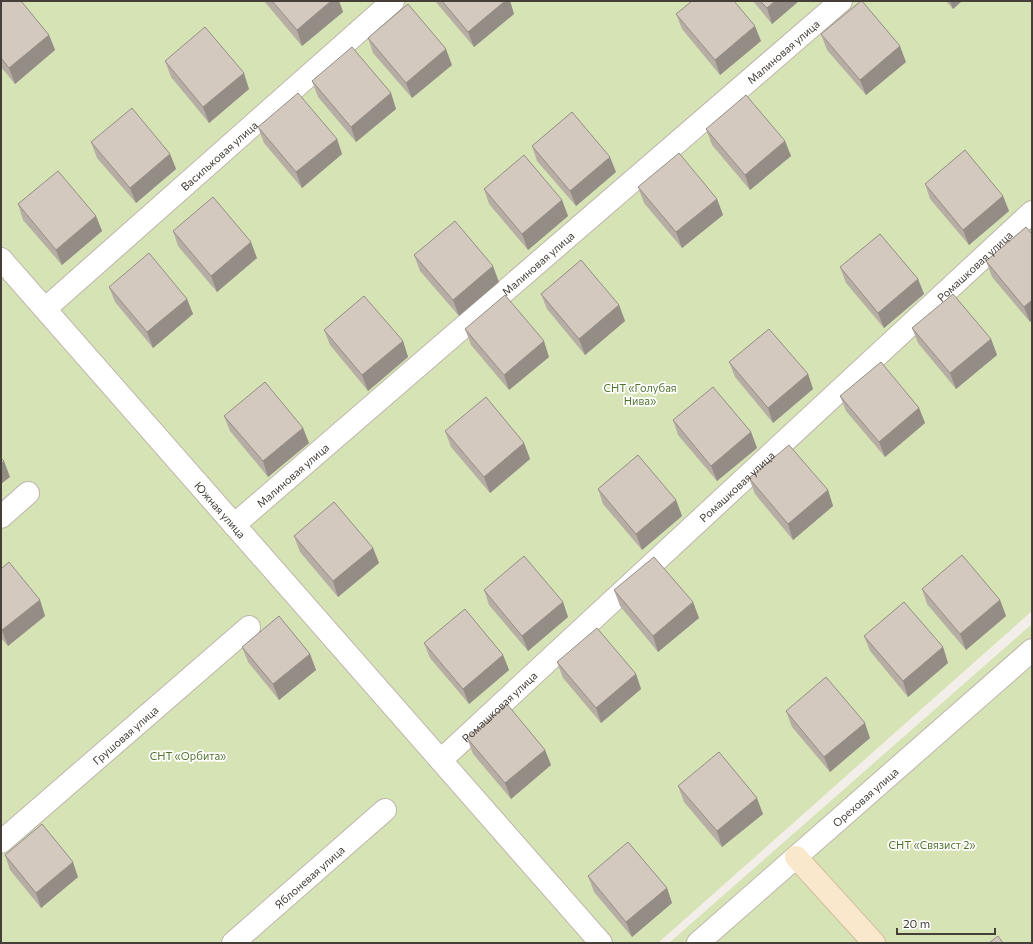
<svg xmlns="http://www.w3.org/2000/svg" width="1033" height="944" viewBox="0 0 1033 944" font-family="Commissioner,sans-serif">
	<rect width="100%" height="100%" fill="#f3eee9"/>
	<g fill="#d6e4b5">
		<polygon points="1,1 1032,1 1032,611 658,943 1,943"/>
		<polygon points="1032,624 1032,943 669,943"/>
	</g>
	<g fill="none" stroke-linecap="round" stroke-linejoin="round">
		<g stroke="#beb5ac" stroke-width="24">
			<g id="street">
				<path id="s1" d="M 1,259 L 601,943"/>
				<path id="s2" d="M 45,309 L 393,1"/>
				<polyline points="1,517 28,493"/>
				<path id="s3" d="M 234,525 L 841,1"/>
				<path id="s4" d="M 441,760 L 1032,212"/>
				<path id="s5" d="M 1,842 L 249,627"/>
				<path id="s6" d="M 233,943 L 385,810"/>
				<path id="s7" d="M 698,943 L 1032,650"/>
			</g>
		</g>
		<g stroke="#cfba9c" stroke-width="24">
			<polyline id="secondary" points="796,857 874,943"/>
		</g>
		<use href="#street" stroke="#fff" stroke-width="22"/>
		<use href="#secondary" stroke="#fae8cc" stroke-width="22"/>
	</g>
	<g fill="#b6ada4">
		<polygon points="1,1 49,35 55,50 15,84 1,67"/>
		<polygon points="264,1 339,1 343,12 302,46"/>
		<polygon points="435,1 510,1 514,14 474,47"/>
		<polygon points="753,1 799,1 772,24"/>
		<polygon points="946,1 962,1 953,9"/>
		<polygon points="676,14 761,41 720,75 682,29"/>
		<polygon points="821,34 906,62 866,95 827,50"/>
		<polygon points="368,38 452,65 412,98 373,53"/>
		<polygon points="165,61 249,89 209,123 171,77"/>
		<polygon points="312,81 391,93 396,109 356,142 318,97"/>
		<polygon points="258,127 337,139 342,154 302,188 264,143"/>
		<polygon points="706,129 785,141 791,156 750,190 712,145"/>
		<polygon points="91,142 170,154 176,169 136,203 97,158"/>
		<polygon points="532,146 616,172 576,206 537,161"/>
		<polygon points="925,184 1003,196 1009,211 969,245 930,199"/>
		<polygon points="638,187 717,199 723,215 682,248 644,203"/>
		<polygon points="484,189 562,200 568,216 528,250 489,204"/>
		<polygon points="18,204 96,216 102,231 62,265 23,220"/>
		<polygon points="1026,227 1030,322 992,277 986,261"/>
		<polygon points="173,231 257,258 217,292 178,246"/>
		<polygon points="414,255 499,282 459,316 420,271"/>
		<polygon points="840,267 918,279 924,294 884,328 846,283"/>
		<polygon points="109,287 187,299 193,314 153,348 115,302"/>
		<polygon points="541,294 619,305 625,321 585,355 547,309"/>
		<polygon points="912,328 991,339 997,355 956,389 918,343"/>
		<polygon points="465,329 549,357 509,390 471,345"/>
		<polygon points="324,330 403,341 408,357 368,391 330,345"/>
		<polygon points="729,362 808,374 813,389 773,423 735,377"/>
		<polygon points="840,396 919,408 925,423 885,457 846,411"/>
		<polygon points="224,416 303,428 309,443 268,477 230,431"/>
		<polygon points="673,420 751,432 757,448 717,481 678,435"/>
		<polygon points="445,431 524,443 530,459 490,493 451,447"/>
		<polygon points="749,478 828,490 833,506 793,540 755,494"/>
		<polygon points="598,489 676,500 682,516 642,550 603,504"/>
		<polygon points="294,536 373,548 379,563 338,597 300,552"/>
		<polygon points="1,569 40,600 45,616 8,646 1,638"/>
		<polygon points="922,589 1000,600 1006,616 966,650 927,604"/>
		<polygon points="484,590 563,602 568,617 528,651 489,605"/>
		<polygon points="614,590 693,602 699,618 658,652 620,606"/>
		<polygon points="864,636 943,647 948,663 908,697 870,651"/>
		<polygon points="424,643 503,655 509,670 469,704 430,658"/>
		<polygon points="242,647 310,654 316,670 279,700 248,662"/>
		<polygon points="557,662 636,674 641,689 601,723 563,678"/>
		<polygon points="786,711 870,738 830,772 792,727"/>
		<polygon points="467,738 545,750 551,765 511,799 473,754"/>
		<polygon points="678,786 763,814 722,847 684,802"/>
		<polygon points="5,855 78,877 41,908 10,870"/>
		<polygon points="588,876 667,888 672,903 632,937 594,892"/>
	</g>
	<g fill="#948d86">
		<polygon points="331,1 339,1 343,12 302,46 297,30"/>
		<polygon points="505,1 510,1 514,14 474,47 468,32"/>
		<polygon points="775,1 799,1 772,24 767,8"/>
		<polygon points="950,1 962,1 953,9"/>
		<polygon points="755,26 761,41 720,75 715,60"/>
		<polygon points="49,35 55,50 15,84 9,68"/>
		<polygon points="900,46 906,62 866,95 860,80"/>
		<polygon points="446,49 452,65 412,98 406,83"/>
		<polygon points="244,73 249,89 209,123 203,107"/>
		<polygon points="391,93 396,109 356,142 351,127"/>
		<polygon points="337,139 342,154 302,188 296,172"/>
		<polygon points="785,141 791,156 750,190 745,175"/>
		<polygon points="170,154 176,169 136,203 130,188"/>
		<polygon points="610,157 616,172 576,206 570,191"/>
		<polygon points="1003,196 1009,211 969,245 963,230"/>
		<polygon points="717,199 723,215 682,248 676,232"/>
		<polygon points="562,200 568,216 528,250 522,234"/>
		<polygon points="96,216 102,231 62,265 56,250"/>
		<polygon points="251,242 257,258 217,292 211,276"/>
		<polygon points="493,266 499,282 459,316 453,300"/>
		<polygon points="918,279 924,294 884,328 878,313"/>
		<polygon points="187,299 193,314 153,348 147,332"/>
		<polygon points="1032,300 1032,321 1030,322 1024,307"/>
		<polygon points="619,305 625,321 585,355 579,339"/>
		<polygon points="991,339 997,355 956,389 950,373"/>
		<polygon points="403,341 408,357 368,391 362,375"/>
		<polygon points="544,341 549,357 509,390 504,375"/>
		<polygon points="808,374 813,389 773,423 768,408"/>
		<polygon points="919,408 925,423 885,457 879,442"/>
		<polygon points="303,428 309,443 268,477 263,461"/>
		<polygon points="751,432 757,448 717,481 711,466"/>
		<polygon points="524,443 530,459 490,493 484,477"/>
		<polygon points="4,461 10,477 1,484 1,464"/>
		<polygon points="828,490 833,506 793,540 788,524"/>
		<polygon points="676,500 682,516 642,550 636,534"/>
		<polygon points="373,548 379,563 338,597 333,581"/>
		<polygon points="40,600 45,616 8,646 2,630"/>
		<polygon points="1000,600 1006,616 966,650 960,634"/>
		<polygon points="563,602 568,617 528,651 522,636"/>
		<polygon points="693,602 699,618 658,652 653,636"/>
		<polygon points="943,647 948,663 908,697 903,681"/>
		<polygon points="310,654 316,670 279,700 273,684"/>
		<polygon points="503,655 509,670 469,704 463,689"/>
		<polygon points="636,674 641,689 601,723 596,708"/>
		<polygon points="865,723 870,738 830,772 824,757"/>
		<polygon points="545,750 551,765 511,799 505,783"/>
		<polygon points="757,798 763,814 722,847 717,831"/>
		<polygon points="73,862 78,877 41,908 36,893"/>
		<polygon points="667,888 672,903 632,937 626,922"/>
	</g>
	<g fill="#d4c9bf" stroke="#948d86">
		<polygon points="1,1 21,1 49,35 9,68 1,58"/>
		<polygon points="272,1 331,1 297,30"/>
		<polygon points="442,1 505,1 468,32"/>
		<polygon points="692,1 734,1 755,26 715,60 676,14"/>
		<polygon points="760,1 775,1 767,8"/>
		<polygon points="861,1 862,1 900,46 860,80 821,34"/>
		<polygon points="408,4 446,49 406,83 368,38"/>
		<polygon points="205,27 244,73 203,107 165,61"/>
		<polygon points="352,47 391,93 351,127 312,81"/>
		<polygon points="298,93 337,139 296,172 258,127"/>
		<polygon points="746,95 785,141 745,175 706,129"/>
		<polygon points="132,108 170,154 130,188 91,142"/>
		<polygon points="572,112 610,157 570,191 532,146"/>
		<polygon points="965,150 1003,196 963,230 925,184"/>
		<polygon points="679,153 717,199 676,232 638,187"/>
		<polygon points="524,155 562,200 522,234 484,189"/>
		<polygon points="58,171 96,216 56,250 18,204"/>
		<polygon points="213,197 251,242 211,276 173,231"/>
		<polygon points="455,221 493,266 453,300 414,255"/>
		<polygon points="1026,227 1032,234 1032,300 1024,307 986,261"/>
		<polygon points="880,234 918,279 878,313 840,267"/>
		<polygon points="149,253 187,299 147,332 109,287"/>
		<polygon points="581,260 619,305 579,339 541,294"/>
		<polygon points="953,294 991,339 950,373 912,328"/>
		<polygon points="505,295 544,341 504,375 465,329"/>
		<polygon points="364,296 403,341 362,375 324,330"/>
		<polygon points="769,329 808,374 768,408 729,362"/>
		<polygon points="881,362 919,408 879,442 840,396"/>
		<polygon points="265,382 303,428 263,461 224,416"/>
		<polygon points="713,387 751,432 711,466 673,420"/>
		<polygon points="486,397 524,443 484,477 445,431"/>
		<polygon points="789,445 828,490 788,524 749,478"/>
		<polygon points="638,455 676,500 636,534 598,489"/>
		<polygon points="1,458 4,461 1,464"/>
		<polygon points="334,502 373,548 333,581 294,536"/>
		<polygon points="962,555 1000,600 960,634 922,589"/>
		<polygon points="524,556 563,602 522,636 484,590"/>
		<polygon points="654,557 693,602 653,636 614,590"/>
		<polygon points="9,562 40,600 2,630 1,629 1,569"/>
		<polygon points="904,602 943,647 903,681 864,636"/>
		<polygon points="465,609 503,655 463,689 424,643"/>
		<polygon points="279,616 310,654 273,684 242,647"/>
		<polygon points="597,628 636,674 596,708 557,662"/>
		<polygon points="826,677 865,723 824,757 786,711"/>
		<polygon points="507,704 545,750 505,783 467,738"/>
		<polygon points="719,752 757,798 717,831 678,786"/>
		<polygon points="42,824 73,862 36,893 5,855"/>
		<polygon points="628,842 667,888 626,922 588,876"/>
		<polygon points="998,936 1003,943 989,943"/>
	</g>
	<g text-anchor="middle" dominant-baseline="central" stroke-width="3.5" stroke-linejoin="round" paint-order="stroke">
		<g font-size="11" fill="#463e38" stroke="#fff">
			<text stroke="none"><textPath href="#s3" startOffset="725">Малиновая улица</textPath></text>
			<text stroke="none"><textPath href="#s2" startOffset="232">Васильковая улица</textPath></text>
			<text stroke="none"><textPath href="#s3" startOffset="401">Малиновая улица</textPath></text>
			<text stroke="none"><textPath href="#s4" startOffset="727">Ромашковая улица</textPath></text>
			<text stroke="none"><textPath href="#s3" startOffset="77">Малиновая улица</textPath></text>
			<text stroke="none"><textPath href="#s4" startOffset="403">Ромашковая улица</textPath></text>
			<text stroke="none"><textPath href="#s1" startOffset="333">Южная улица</textPath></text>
			<text stroke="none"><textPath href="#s4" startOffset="79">Ромашковая улица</textPath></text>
			<text stroke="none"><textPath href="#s5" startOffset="164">Грушовая улица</textPath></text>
			<text stroke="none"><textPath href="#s7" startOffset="222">Ореховая улица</textPath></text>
			<text stroke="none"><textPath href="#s6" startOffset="101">Яблоневая улица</textPath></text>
		</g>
		<g font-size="11" fill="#537330" stroke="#fff">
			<text x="640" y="387">СНТ «Голубая<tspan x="640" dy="13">Нива»</tspan></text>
			<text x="188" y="755">СНТ «Орбита»</text>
			<text x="932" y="844">СНТ «Связист 2»</text>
		</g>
	</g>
	<rect width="1033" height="944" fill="none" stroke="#463e38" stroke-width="4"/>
	<path d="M897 928v6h98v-6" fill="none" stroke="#463e38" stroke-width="2"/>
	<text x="903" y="928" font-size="12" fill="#463e38" stroke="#ffffff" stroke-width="3" paint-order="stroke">20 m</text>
</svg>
